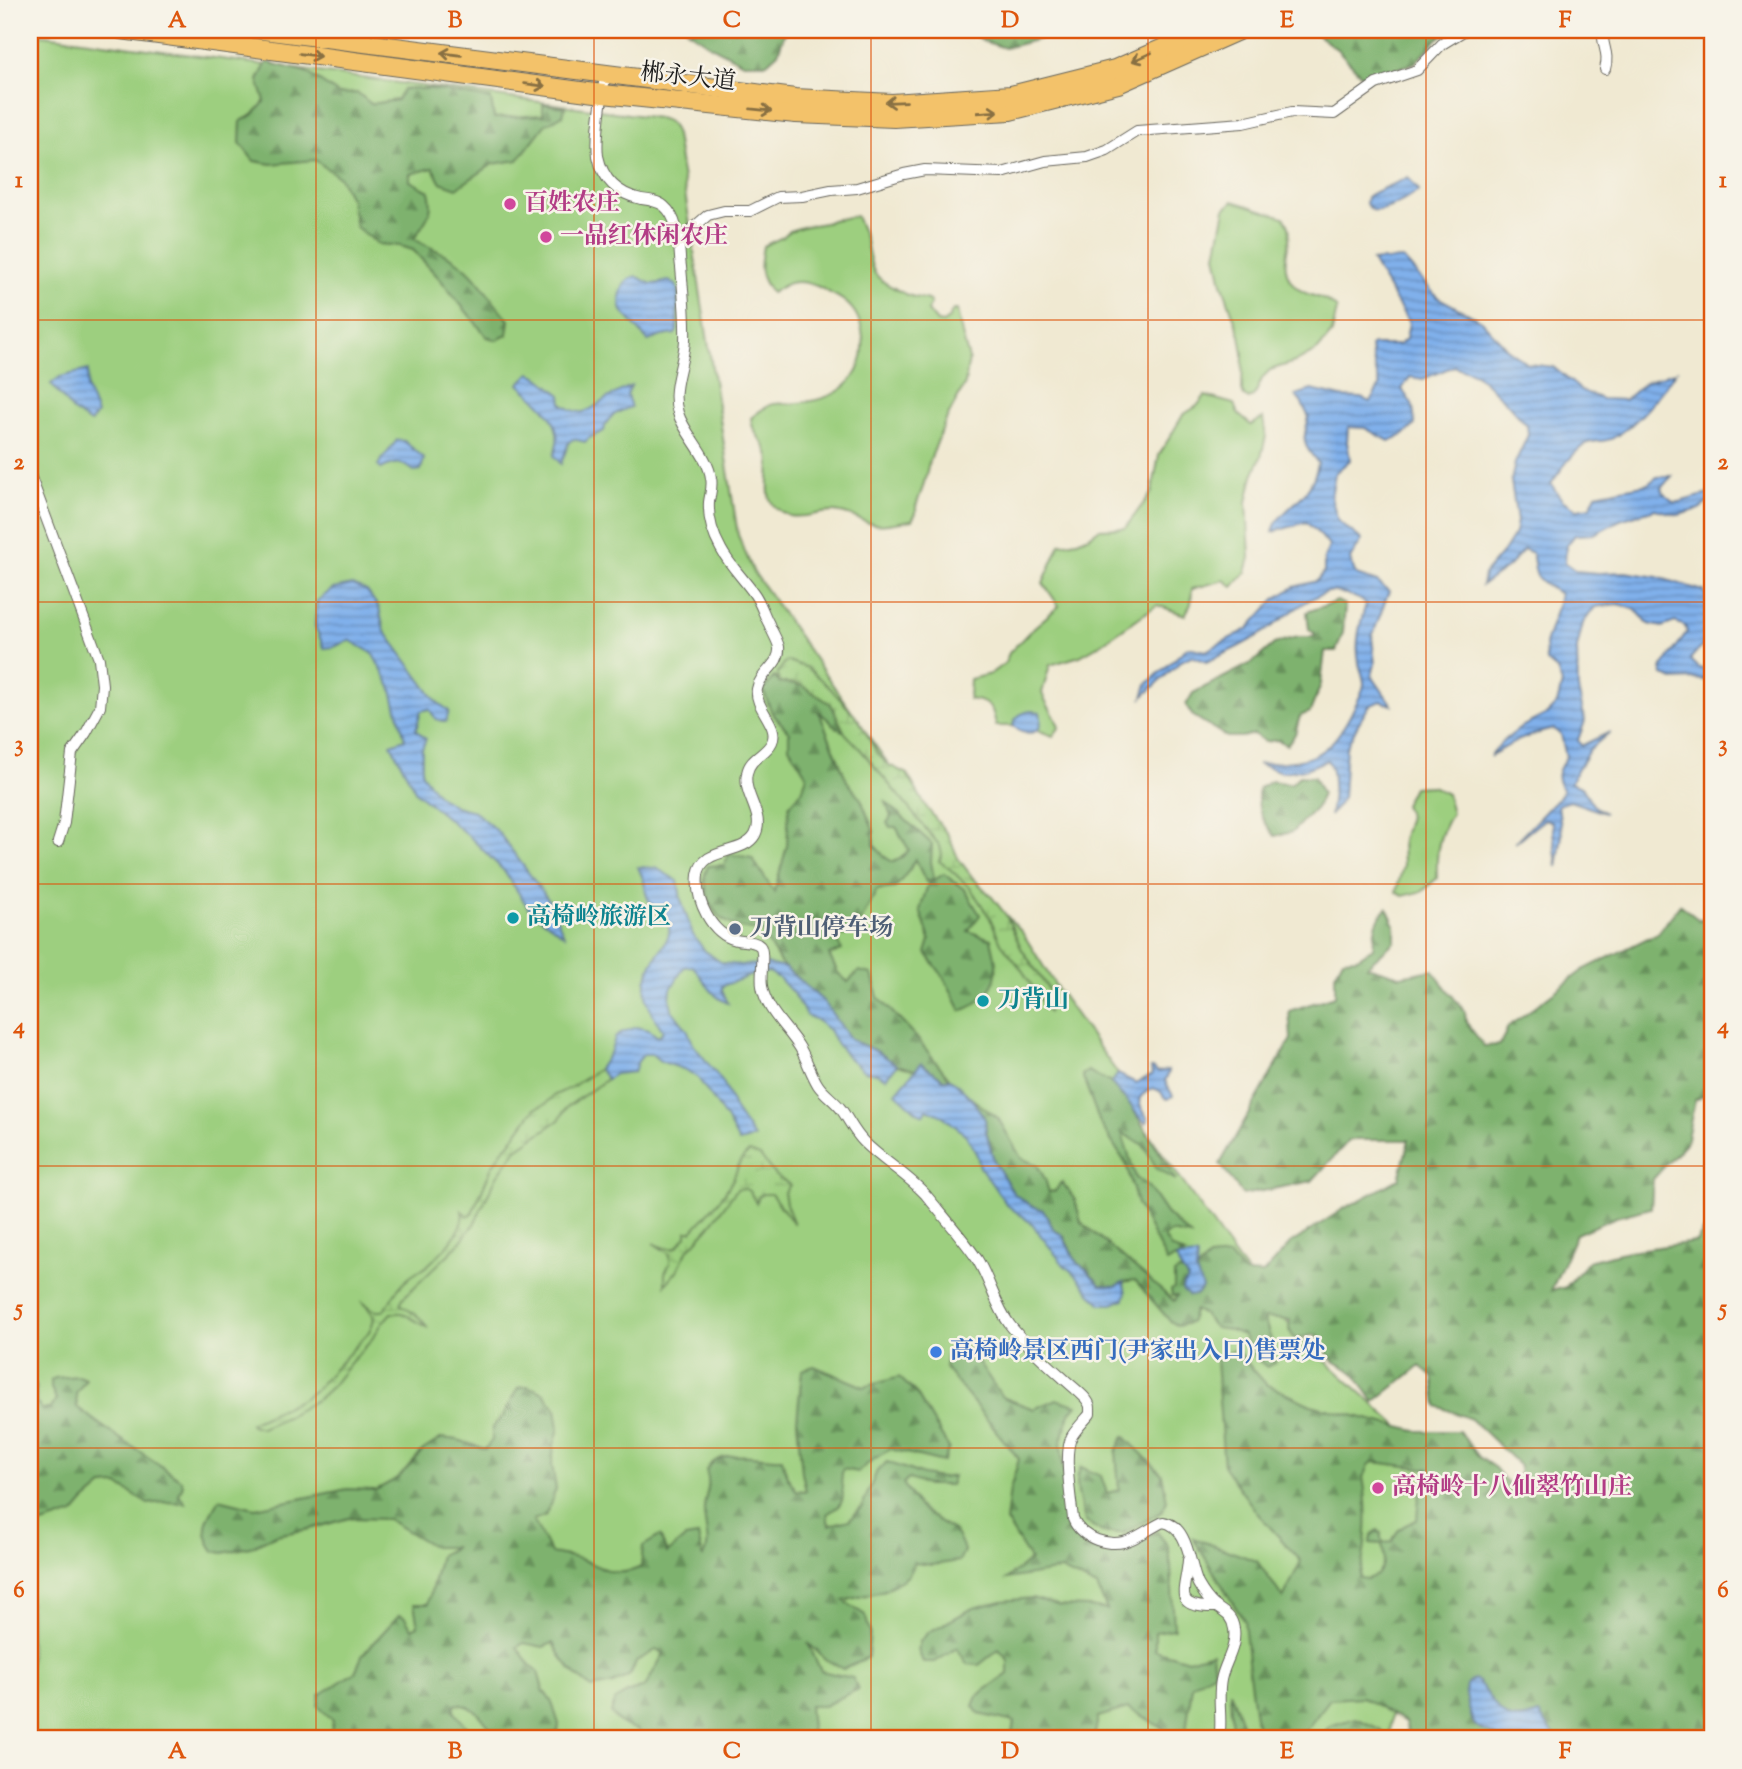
<svg xmlns="http://www.w3.org/2000/svg" width="1742" height="1769" viewBox="0 0 1742 1769" font-family="'Sorts Mill Goudy','Noto Serif SC',serif">
	<defs>
		<pattern id="forest-firs" width="22" height="20" patternUnits="userSpaceOnUse" patternTransform="scale(1.75)"><rect width="22" height="20" fill="#7eb26e"/><path d="M5 1l3.5 6h-7zM16 11l3.5 6h-7z" fill="#66905a"/></pattern>
		<pattern id="wetland-marsh" width="20" height="14" patternUnits="userSpaceOnUse" patternTransform="scale(1.75)"><rect width="20" height="14" fill="#9dcf7f"/><path d="M1 5h8M5 5V1M11 12h8M15 12V8" fill="none" stroke="#87b16d"/></pattern>
		<pattern id="water-rules" width="6" height="5" patternUnits="userSpaceOnUse" patternTransform="scale(1.75)"><rect width="6" height="5" fill="#80b0eb"/><path d="M0 2.5h6" fill="none" stroke="#688ebe"/></pattern>
	</defs>
	<rect width="100%" height="100%" fill="#f7f3e8"/>
	<filter id="ink" filterUnits="userSpaceOnUse"><feTurbulence type="fractalNoise" baseFrequency=".0143" numOctaves="2"/><feDisplacementMap in="SourceGraphic" scale="14" xChannelSelector="R" yChannelSelector="G"/><feConvolveMatrix kernelMatrix="1 2 1 2 8 2 1 2 1" color-interpolation-filters="sRGB"/></filter>
	<filter id="wash" filterUnits="userSpaceOnUse"><feTurbulence type="fractalNoise" baseFrequency=".00686" numOctaves="4" result="noise"/><feDisplacementMap in="SourceGraphic" scale="28" xChannelSelector="R" yChannelSelector="G"/><feGaussianBlur stdDeviation="1.57" result="paint"/><feColorMatrix in="noise" values="0 0 0 0 0 0 0 0 0 0 0 0 0 0 0 0 0 1.4 0 .05"/><feComposite in="paint" operator="in"/></filter>
	<g filter="url(#wash)">
		<rect width="100%" height="100%" fill="#f0e9d2"/>
		<g fill="#9dcf7f" stroke="#5c764e" stroke-width="2">
			<path d="M 30,33 L 658,118 C 668,120 673,125 676,135 L 738,535 L 753,571 L 1051,996 L 1052,995 L 1021,948 L 1006,915 L 1022,932 L 1059,991 L 1118,1074 L 1112,1082 L 1250,1277 L 1276,1310 L 1307,1344 L 1442,1466 L 1399,1567 L 1390,1739 L 30,1739 Z"/>
			<path d="M 1233,201 L 1284,217 C 1286,220 1288,223 1289,227 C 1293,244 1278,262 1291,281 C 1301,298 1325,294 1337,309 L 1332,333 L 1318,350 L 1298,361 L 1270,370 L 1263,377 L 1255,394 L 1249,399 L 1244,396 L 1242,391 L 1243,353 L 1240,335 L 1222,283 L 1216,255 L 1225,209 Z"/>
			<path d="M 856,216 C 859,224 864,233 866,241 C 872,267 869,276 896,289 C 901,292 906,295 911,296 C 919,299 924,297 931,302 L 928,311 L 937,322 L 943,323 L 948,319 L 953,310 L 957,310 L 962,334 L 969,359 L 965,384 L 945,422 L 929,463 L 923,487 L 916,506 L 916,513 L 912,520 C 899,522 881,527 869,523 C 857,519 846,512 833,512 C 819,512 803,519 790,516 C 782,513 773,507 770,499 C 766,487 772,468 769,456 C 765,441 751,433 751,418 C 757,413 765,406 773,404 C 778,403 784,404 789,404 C 811,402 838,398 852,379 C 869,357 867,318 844,301 C 839,297 831,294 825,290 C 814,284 803,280 790,283 C 783,285 777,290 771,293 C 758,274 759,268 763,246 L 783,237 L 789,231 L 806,226 L 825,223 L 832,220 Z"/>
			<path d="M 1205,396 L 1234,404 L 1238,414 L 1251,425 L 1263,418 L 1266,436 L 1261,457 L 1253,475 L 1247,502 L 1250,558 L 1246,572 L 1233,587 L 1224,580 L 1192,589 L 1191,604 L 1185,615 L 1157,605 L 1098,646 L 1080,656 L 1050,665 L 1042,693 C 1046,705 1057,717 1059,728 L 1053,736 L 1037,730 L 1040,726 L 1015,720 L 1013,726 L 996,726 C 993,706 990,702 969,699 L 970,679 L 990,674 L 1005,663 L 1009,653 L 1031,630 L 1059,606 L 1043,583 L 1060,544 L 1077,541 L 1089,536 L 1099,529 L 1125,528 L 1152,492 L 1159,455 L 1183,415 L 1197,406 Z"/>
			<path d="M 1432,786 L 1447,794 L 1452,813 C 1438,835 1436,852 1437,878 L 1423,891 L 1403,896 L 1396,892 L 1403,866 L 1402,840 L 1409,816 L 1404,805 L 1413,787 Z"/>
		</g>
		<g fill="url(#forest-firs)" stroke="#4d6745" stroke-width="2" fill-rule="evenodd">
			<polygon points="687,30 786,30 778,53 767,63 743,63 711,46"/>
			<polygon points="970,30 1053,30 1043,38 1005,48 983,41"/>
			<polygon points="1311,30 1450,30 1437,39 1415,63 1365,79 1338,50"/>
			<path d="M 267,62 L 306,72 L 339,94 L 358,93 L 371,104 L 397,100 L 403,89 L 431,89 L 491,99 L 494,118 L 543,115 L 543,104 L 565,107 L 563,115 L 545,125 L 518,160 L 493,164 L 457,188 L 440,182 L 433,168 L 410,174 L 410,181 L 429,191 C 435,216 425,219 414,239 C 428,247 445,253 458,262 C 480,277 491,302 509,320 L 507,335 L 497,340 L 487,337 L 439,278 L 413,250 L 400,246 L 378,244 L 356,227 L 351,200 L 339,177 L 315,160 L 271,164 L 254,161 L 240,143 L 241,121 L 253,115 L 265,101 L 258,80 Z"/>
			<polygon points="1337,601 1345,605 1343,633 1336,651 1325,651 1321,684 1310,712 1300,716 1295,734 1287,745 1277,740 1265,742 1254,734 1242,737 1227,737 1192,715 1186,705 1193,693 1252,663 1274,644 1297,637 1314,637 1315,634 1309,629 1307,612"/>
			<path d="M 774,677 L 779,682 L 801,685 L 831,704 L 845,733 L 836,727 L 821,713 L 819,712 L 847,781 L 861,799 L 874,832 L 874,845 L 885,857 L 893,862 L 900,859 L 909,850 L 896,827 L 890,827 L 887,823 L 891,817 L 886,802 L 932,844 L 931,862 L 934,878 L 926,882 L 915,859 L 910,869 L 895,888 L 877,890 L 856,931 L 835,938 L 842,950 L 829,955 L 838,973 L 848,982 L 859,971 L 872,974 L 878,997 L 916,1037 L 950,1079 L 944,1079 L 922,1064 L 915,1070 L 897,1065 L 878,1052 L 851,1040 L 823,1001 L 781,964 L 761,931 C 734,929 713,921 707,893 C 704,881 703,877 708,866 L 724,865 L 729,854 L 752,858 L 774,892 L 787,846 L 789,806 L 802,791 L 807,776 L 789,747 L 789,732 L 772,713 L 763,690 Z"/>
			<path d="M 1299,776 L 1314,777 L 1322,794 L 1316,808 L 1292,832 L 1275,836 C 1262,820 1255,808 1259,788 L 1272,781 L 1291,784 Z"/>
			<path d="M 944,874 L 965,890 L 980,915 L 968,931 L 991,939 C 993,950 998,963 996,974 C 994,990 976,1006 961,1011 L 945,979 L 926,953 L 930,940 L 920,910 L 928,884 Z"/>
			<path d="M 1680,905 L 1698,919 L 1712,918 L 1712,1092 L 1695,1100 L 1686,1143 L 1653,1179 L 1651,1208 L 1616,1217 L 1576,1234 L 1551,1291 L 1566,1287 L 1588,1261 L 1628,1251 L 1696,1242 L 1708,1224 L 1704,1183 L 1712,1169 L 1712,1739 L 1410,1739 L 1405,1722 L 1362,1697 L 1330,1699 L 1299,1739 L 1258,1739 L 1250,1681 L 1244,1621 L 1193,1538 L 1257,1561 L 1283,1598 L 1301,1561 L 1258,1514 L 1224,1467 L 1216,1360 L 1235,1349 L 1266,1384 L 1311,1405 L 1416,1431 L 1459,1431 L 1479,1457 L 1495,1468 L 1507,1483 L 1517,1488 L 1520,1466 L 1471,1419 L 1437,1406 L 1433,1377 L 1420,1366 L 1374,1402 L 1353,1372 L 1332,1360 L 1315,1335 L 1294,1339 L 1289,1329 L 1290,1320 L 1264,1318 L 1273,1346 L 1275,1363 L 1267,1367 L 1258,1360 L 1243,1335 L 1230,1330 L 1215,1328 L 1203,1314 L 1195,1310 L 1190,1323 L 1178,1326 L 1169,1320 L 1135,1280 L 1123,1282 L 1116,1286 L 1100,1285 L 1087,1269 L 1077,1263 L 1063,1235 L 1054,1230 L 1043,1210 L 1030,1205 L 1014,1194 L 994,1161 L 986,1131 L 985,1119 L 971,1098 L 998,1118 L 1021,1158 L 1037,1165 L 1045,1179 L 1049,1192 L 1055,1191 L 1062,1182 L 1075,1200 L 1081,1222 L 1174,1301 L 1177,1296 L 1172,1296 L 1171,1290 L 1174,1288 L 1174,1274 L 1179,1271 L 1185,1272 L 1188,1279 L 1183,1285 L 1197,1295 L 1202,1288 L 1195,1271 L 1209,1258 L 1229,1256 L 1244,1273 L 1263,1274 L 1290,1244 L 1343,1209 L 1399,1179 L 1409,1140 L 1349,1140 L 1312,1181 L 1243,1195 L 1220,1164 L 1291,1039 L 1289,1011 L 1335,996 L 1335,974 L 1343,959 L 1357,958 L 1373,948 C 1374,933 1375,919 1387,908 L 1395,925 L 1395,941 L 1367,966 L 1400,976 L 1432,970 L 1465,1012 L 1466,1022 L 1484,1046 L 1500,1045 L 1508,1027 L 1583,970 L 1658,933 ZM 1373,1462 L 1430,1469 C 1432,1480 1427,1481 1422,1490 C 1417,1499 1418,1511 1417,1520 C 1404,1525 1397,1528 1392,1542 L 1384,1543 L 1381,1539 L 1381,1533 L 1378,1530 C 1372,1533 1370,1536 1370,1543 L 1382,1544 C 1385,1556 1385,1564 1377,1575 L 1367,1579 L 1359,1578 C 1367,1546 1369,1509 1363,1477 L 1366,1473 L 1369,1465 Z"/>
			<polygon points="1088,1071 1111,1083 1130,1104 1176,1180 1157,1169 1143,1145 1122,1133 1136,1178 1147,1185 1166,1213 1190,1236 1171,1232 1164,1237 1171,1248 1185,1254 1167,1262 1137,1204 1126,1164 1100,1123 1082,1075"/>
			<polygon points="955,1344 971,1351 1002,1397 1034,1409 1056,1399 1077,1405 1070,1413 1061,1444 1069,1523 1089,1547 1113,1554 1157,1532 1168,1546 1171,1566 1174,1629 1155,1632 1155,1650 1188,1660 1212,1653 1214,1672 1192,1685 1186,1731 1176,1736 1128,1708 1098,1717 1094,1739 1011,1739 1014,1722 979,1714 973,1706 977,1696 1008,1674 1008,1660 999,1649 979,1665 967,1664 957,1648 935,1662 923,1662 918,1650 920,1641 929,1632 973,1608 1002,1601 1032,1598 1060,1606 1090,1607 1107,1610 1097,1587 1061,1570 1007,1579 1030,1559 1006,1521 1010,1489 1019,1459 945,1368 947,1352"/>
			<path d="M 814,1366 L 864,1387 L 899,1377 L 916,1393 L 949,1448 L 943,1462 L 890,1449 L 871,1461 L 858,1472 L 843,1469 C 836,1493 855,1498 827,1514 L 829,1525 L 849,1520 L 862,1507 L 877,1471 L 887,1462 L 923,1475 L 941,1478 L 953,1476 L 950,1485 L 926,1485 L 909,1479 L 903,1483 C 908,1491 914,1503 922,1510 C 941,1525 958,1526 964,1551 L 959,1561 L 932,1565 L 915,1563 L 908,1576 L 885,1590 L 844,1601 L 865,1615 L 870,1632 L 868,1657 L 843,1669 L 825,1659 L 808,1643 L 821,1671 L 853,1678 L 858,1689 L 824,1706 L 809,1706 L 812,1739 L 716,1739 L 708,1735 L 699,1739 L 641,1739 L 642,1736 L 637,1729 C 625,1728 618,1722 611,1713 L 615,1700 L 629,1692 L 645,1687 L 664,1653 L 656,1650 L 637,1661 L 630,1675 L 613,1684 L 592,1688 C 575,1676 562,1662 553,1643 L 543,1647 L 524,1643 L 517,1647 L 531,1666 L 538,1672 L 543,1689 L 552,1703 L 559,1724 L 558,1732 L 545,1736 L 530,1734 L 526,1739 L 498,1739 C 485,1722 478,1705 455,1704 L 454,1711 L 467,1728 L 467,1739 L 332,1739 L 331,1730 L 333,1720 L 318,1706 L 320,1695 L 355,1672 L 363,1654 L 399,1615 L 405,1617 L 412,1629 L 418,1626 L 414,1604 L 428,1604 L 440,1555 L 455,1547 L 434,1547 L 387,1519 L 349,1518 L 310,1529 L 276,1535 L 250,1547 L 223,1553 L 214,1551 C 199,1530 207,1518 219,1499 L 255,1508 L 347,1489 L 376,1490 L 398,1478 L 423,1450 L 442,1438 L 458,1440 L 485,1449 L 492,1440 L 492,1428 L 503,1416 L 518,1388 L 528,1386 L 544,1393 L 556,1409 L 559,1428 L 554,1445 L 552,1465 L 556,1489 L 546,1515 L 533,1520 L 551,1553 C 560,1555 571,1556 580,1559 C 603,1568 617,1579 641,1567 L 643,1546 L 660,1536 L 667,1553 L 685,1538 L 698,1536 L 703,1557 C 713,1545 703,1524 704,1508 C 705,1491 712,1490 706,1470 C 722,1446 757,1459 782,1458 L 787,1476 L 796,1490 L 806,1491 L 802,1472 L 797,1421 L 802,1370 Z"/>
			<path d="M 78,1376 L 86,1379 L 76,1394 L 77,1407 C 110,1434 147,1455 181,1480 L 183,1485 L 179,1494 L 185,1503 L 164,1502 L 148,1504 L 118,1485 L 103,1486 L 84,1502 L 74,1514 L 39,1525 L 30,1544 L 30,1387 L 32,1384 L 36,1386 L 36,1402 L 42,1409 L 51,1409 L 56,1399 L 51,1388 L 51,1380 L 55,1378 Z"/>
			<path d="M 1124,1436 L 1162,1474 L 1167,1501 L 1161,1512 L 1124,1533 L 1104,1533 L 1085,1521 C 1081,1505 1072,1482 1081,1467 L 1101,1476 L 1107,1493 L 1119,1490 L 1116,1451 Z"/>
			<polygon points="1230,1691 1245,1731 1245,1739 1232,1739"/>
			<polygon points="1355,1718 1380,1729 1387,1739 1320,1739 1329,1726"/>
		</g>
		<g fill="url(#wetland-marsh)" stroke="#5c764e" stroke-width="2">
			<polygon points="788,661 808,668 831,689 859,720 877,753 887,764 907,774 927,808 948,835 958,858 973,878 991,896 1006,915 1021,948 1052,995 1048,1012 1022,970 1001,943 990,918 971,889 951,870 939,861 942,855 940,846 861,750 845,733 831,704 801,685 779,682 777,674 784,664"/>
			<path d="M 599,1069 L 607,1079 L 567,1107 L 559,1120 L 517,1149 L 497,1176 L 474,1224 L 457,1246 L 403,1298 L 400,1304 C 410,1312 421,1315 427,1327 L 402,1313 L 391,1313 L 383,1322 L 370,1342 L 352,1361 L 332,1386 L 318,1399 L 286,1417 L 261,1428 L 251,1425 L 250,1423 L 302,1399 L 315,1390 L 368,1333 C 378,1316 374,1314 361,1301 L 376,1311 L 383,1311 C 388,1307 389,1303 392,1298 C 396,1291 404,1282 410,1277 C 416,1272 423,1269 428,1265 C 441,1253 467,1229 462,1211 L 468,1216 L 472,1213 L 492,1167 L 501,1152 L 509,1144 L 535,1108 L 546,1104 L 553,1096 L 570,1088 Z"/>
			<path d="M 749,1152 L 760,1156 L 775,1175 L 790,1185 L 784,1192 L 786,1204 L 794,1224 L 771,1194 L 763,1194 L 759,1196 L 756,1203 L 750,1192 L 744,1188 L 737,1189 L 709,1227 L 687,1251 L 677,1271 L 665,1285 L 665,1273 L 670,1263 L 670,1254 L 653,1243 C 661,1246 671,1253 679,1245 C 682,1242 683,1238 686,1236 L 686,1231 L 692,1231 C 706,1216 722,1199 732,1181 C 739,1167 736,1164 749,1152 Z"/>
		</g>
		<g fill="url(#water-rules)" stroke="#4e6684" stroke-width="2">
			<path d="M 1408,177 L 1419,191 C 1405,199 1389,212 1372,210 L 1366,204 L 1367,197 C 1379,188 1395,185 1408,177 Z"/>
			<path d="M 1403,259 L 1437,297 L 1482,321 L 1507,349 L 1528,364 L 1553,367 L 1582,391 L 1602,399 L 1625,400 L 1646,382 L 1676,371 C 1658,397 1640,422 1613,438 C 1606,442 1599,440 1591,442 C 1577,445 1559,472 1551,484 L 1562,500 L 1577,509 L 1590,507 L 1596,494 L 1648,484 L 1657,477 L 1672,476 L 1661,488 L 1663,493 L 1675,503 L 1712,493 L 1712,500 L 1699,509 L 1679,515 L 1655,509 L 1620,520 L 1594,534 L 1575,535 L 1566,546 L 1565,563 L 1576,571 L 1598,573 L 1625,572 L 1657,577 L 1704,591 L 1712,610 L 1712,639 L 1698,650 L 1690,659 L 1699,668 L 1712,671 L 1712,681 L 1695,679 L 1673,680 L 1663,675 L 1661,669 L 1687,632 L 1685,626 L 1675,622 L 1662,627 L 1649,624 L 1635,609 L 1618,604 L 1595,607 L 1583,623 L 1577,648 L 1578,689 L 1585,721 L 1578,740 L 1581,746 L 1610,732 L 1589,750 L 1570,783 L 1582,787 L 1593,805 L 1605,813 L 1570,801 L 1558,805 L 1562,835 L 1557,867 L 1552,822 L 1545,819 L 1515,843 L 1561,795 L 1563,790 C 1553,776 1558,771 1566,757 L 1561,734 L 1554,729 C 1528,735 1512,742 1490,757 L 1501,743 L 1523,726 L 1547,714 L 1557,704 L 1562,684 L 1557,670 L 1546,661 L 1545,644 L 1558,604 L 1560,594 C 1553,588 1541,584 1537,576 C 1534,570 1534,559 1532,553 L 1524,549 L 1508,567 L 1482,585 L 1484,574 L 1503,552 L 1515,533 L 1517,521 L 1511,481 L 1515,463 L 1528,435 L 1527,425 L 1505,401 L 1476,374 L 1454,366 L 1423,379 L 1410,377 L 1402,389 L 1413,406 L 1415,425 L 1404,435 L 1389,441 L 1365,428 L 1348,427 L 1347,442 L 1350,460 L 1335,473 L 1331,497 L 1338,521 L 1362,540 L 1350,559 L 1356,575 L 1377,582 L 1389,591 L 1372,637 L 1375,664 L 1372,676 L 1392,705 L 1380,701 L 1369,706 L 1357,726 L 1346,748 L 1343,798 L 1330,816 C 1332,802 1337,771 1327,760 L 1306,769 L 1282,772 L 1258,764 C 1308,761 1326,761 1351,714 C 1355,705 1363,693 1364,684 C 1364,677 1360,669 1359,663 C 1355,642 1360,623 1366,604 C 1359,597 1334,589 1325,593 C 1304,600 1288,615 1270,628 C 1250,642 1228,652 1206,662 L 1191,656 L 1181,661 L 1143,697 L 1147,684 L 1188,647 L 1206,651 L 1248,629 L 1275,599 L 1294,587 L 1317,581 L 1324,572 L 1324,559 L 1329,546 L 1321,536 L 1306,522 L 1273,532 C 1276,516 1294,506 1304,494 C 1312,484 1316,475 1318,463 C 1302,442 1302,443 1309,417 L 1301,402 L 1295,395 L 1312,390 L 1341,397 L 1361,398 L 1370,402 L 1380,386 L 1372,357 L 1371,345 L 1399,345 L 1406,339 L 1409,323 L 1372,261 Z"/>
			<path d="M 636,276 C 654,286 650,285 669,281 L 676,285 L 678,291 L 677,331 L 675,334 L 662,336 L 648,341 L 622,311 C 617,297 622,280 636,276 Z"/>
			<polygon points="88,370 87,389 97,414 90,423 73,411 51,384 60,377"/>
			<path d="M 530,373 L 537,376 L 561,395 L 562,404 C 584,419 587,411 606,399 C 614,394 623,390 631,386 L 627,395 L 631,407 C 618,412 606,416 604,431 L 589,438 L 585,442 L 573,439 L 569,442 L 561,464 L 554,456 C 555,449 559,441 557,433 C 554,412 533,398 519,384 Z"/>
			<path d="M 397,440 L 404,441 L 424,458 L 421,470 L 414,471 C 400,461 396,462 381,469 L 378,465 Z"/>
			<polygon points="352,585 367,591 379,608 384,630 437,702 449,711 446,722 436,719 429,709 421,711 416,730 426,739 422,749 422,774 439,796 455,806 474,811 499,833 550,902 564,935 530,910 504,871 472,839 416,792 391,744 405,739 391,687 372,653 349,640 334,647 324,648 315,626 317,601 333,589"/>
			<path d="M 1032,711 L 1040,712 C 1045,734 1029,738 1013,726 C 1015,716 1022,712 1032,711 Z"/>
			<path d="M 638,867 L 656,868 L 678,881 L 681,900 L 693,935 L 705,951 L 722,963 L 741,965 L 766,964 L 785,968 L 823,1001 L 851,1040 L 878,1052 L 897,1065 L 886,1078 L 876,1073 L 864,1071 L 847,1056 L 836,1043 L 829,1030 L 815,1019 L 807,1016 L 792,992 L 780,979 L 769,972 L 752,975 L 722,986 L 722,990 L 728,1003 C 713,998 703,979 693,966 L 684,967 L 671,989 L 670,999 L 672,1010 L 688,1031 L 693,1044 L 724,1084 L 735,1110 L 754,1138 L 739,1142 L 726,1118 L 698,1078 L 686,1070 L 660,1061 L 652,1054 L 644,1054 L 638,1061 L 634,1072 L 615,1074 L 607,1079 L 599,1069 L 611,1051 L 615,1038 L 620,1033 L 637,1027 L 649,1030 L 658,1037 L 663,1031 C 645,1004 638,987 656,957 C 660,950 668,941 669,933 C 672,919 656,912 650,902 C 645,896 646,889 644,882 C 643,877 640,872 638,867 Z"/>
			<polygon points="921,1063 943,1079 950,1079 956,1083 971,1098 985,1119 986,1131 994,1161 1014,1194 1030,1205 1043,1210 1054,1230 1062,1235 1077,1263 1086,1269 1100,1285 1116,1286 1123,1282 1126,1292 1124,1299 1113,1304 1102,1304 1090,1293 1076,1275 1064,1265 1031,1223 1007,1205 980,1167 977,1155 966,1135 943,1116 927,1109 924,1115 917,1112 896,1093"/>
			<path d="M 1151,1068 L 1153,1068 L 1158,1072 L 1168,1070 L 1169,1072 L 1165,1081 L 1173,1096 L 1168,1099 L 1165,1098 L 1160,1091 L 1153,1088 C 1130,1100 1141,1103 1148,1120 L 1146,1123 L 1138,1116 L 1130,1104 L 1111,1083 L 1118,1074 L 1136,1083 L 1152,1075 Z"/>
			<polygon points="1197,1256 1196,1271 1202,1288 1197,1295 1189,1296 1182,1290 1183,1285 1188,1279 1179,1266 1176,1258"/>
			<path d="M 1475,1679 C 1500,1702 1495,1730 1539,1714 L 1557,1739 L 1499,1739 C 1493,1731 1482,1733 1475,1725 C 1471,1720 1464,1692 1466,1686 C 1468,1682 1471,1681 1475,1679 Z"/>
		</g>
	</g>
	<g filter="url(#ink)">
		<g fill="none" stroke-linecap="round" stroke-linejoin="round">
			<g stroke="#66645c" stroke-width="12">
				<g id="street">
					<path d="M 1603,30 C 1601,46 1610,52 1605,69"/>
					<path d="M 605,74 C 603,96 595,135 598,156 C 603,180 618,194 641,199 C 649,200 658,201 664,206 C 670,211 674,219 676,227 C 680,240 679,254 681,267 C 683,291 686,316 685,340 C 684,364 670,389 678,413 C 685,435 708,455 711,478 C 713,486 710,494 709,502 C 708,518 713,535 721,549 C 730,566 744,579 755,595 C 761,604 764,615 769,624 C 772,632 777,639 779,647 C 781,665 760,672 757,689 C 754,708 780,725 772,742 C 766,755 750,757 747,773 C 742,795 766,815 755,835 C 743,856 702,846 698,875 C 695,900 711,934 736,940 C 744,942 754,940 760,946 C 765,952 760,977 762,986 C 766,1011 788,1028 800,1048 C 807,1060 811,1074 818,1085 C 824,1094 834,1100 841,1109 C 849,1120 854,1132 864,1142 C 883,1161 908,1175 926,1195 C 943,1216 962,1237 977,1259 C 990,1280 995,1305 1010,1325 C 1024,1343 1045,1362 1062,1377 C 1069,1384 1079,1391 1086,1399 C 1091,1406 1090,1406 1090,1414 C 1084,1421 1077,1428 1072,1436 C 1063,1452 1071,1499 1073,1519 C 1077,1529 1086,1536 1097,1540 C 1126,1550 1138,1534 1163,1522 C 1189,1526 1189,1564 1198,1584 C 1202,1591 1208,1600 1214,1605 C 1223,1613 1232,1614 1234,1629 C 1237,1648 1224,1663 1221,1680 C 1217,1700 1223,1720 1219,1739"/>
					<polyline points="679,240 708,215 724,211 750,211 778,197 802,196 831,190 857,188 904,174 925,170 1002,173 1045,161 1087,157 1107,150 1137,131 1243,123 1292,112 1334,114 1376,84 1417,70 1442,44 1465,30"/>
					<polyline points="30,475 99,659 102,685 100,707 86,733 72,753 64,823 58,842"/>
					<path d="M 1188,1560 C 1186,1591 1170,1608 1216,1607"/>
				</g>
			</g>
			<g stroke="#66645c" stroke-width="20">
				<g id="highway">
					<polyline points="121,30 603,94 796,114 894,118 1010,111 1118,84 1240,30"/>
					<polyline points="263,30 795,98 892,103 1011,95 1115,69 1205,30"/>
				</g>
			</g>
			<use href="#street" stroke="#fff" stroke-width="10"/>
			<use href="#highway" stroke="#f3c26a" stroke-width="18"/>
		</g>
		<defs><path id="oneway-shaft" d="M-6 0H5M1.5-3L5.5 0L1.5 3" fill="none" stroke-width="1.6" stroke-linecap="round" stroke-linejoin="round" transform="scale(1.75)"/></defs>
		<g stroke="#886f43">
			<use href="#oneway-shaft" transform="translate(451 54) rotate(-173)"/>
			<use href="#oneway-shaft" transform="translate(310 55) rotate(8)"/>
			<use href="#oneway-shaft" transform="translate(1142 57) rotate(156)"/>
			<use href="#oneway-shaft" transform="translate(535 85) rotate(8)"/>
			<use href="#oneway-shaft" transform="translate(896 102) rotate(178)"/>
			<use href="#oneway-shaft" transform="translate(761 110) rotate(6)"/>
			<use href="#oneway-shaft" transform="translate(988 112) rotate(-4)"/>
		</g>
	</g>
	<path fill="none" stroke="#de560d" stroke-width="2" stroke-opacity="0.55" d="M 316,30 L 316,1739M 594,30 L 594,1739M 871,30 L 871,1739M 1148,30 L 1148,1739M 1426,30 L 1426,1739M 30,320 L 1712,320M 30,602 L 1712,602M 30,884 L 1712,884M 30,1166 L 1712,1166M 30,1448 L 1712,1448"/>
	<g fill="#d1479c" stroke="#f7f3e8" stroke-width="2.5">
		<circle cx="510" cy="204" r="7"/>
		<circle cx="546" cy="237" r="7"/>
		<circle cx="1378" cy="1488" r="7"/>
	</g>
	<g fill="#0f9aa8" stroke="#f7f3e8" stroke-width="2.5">
		<circle cx="513" cy="918" r="7"/>
		<circle cx="983" cy="1001" r="7"/>
	</g>
	<circle fill="#5c6f8a" stroke="#f7f3e8" stroke-width="2.5" cx="735" cy="929" r="7"/>
	<circle fill="#3f7fe0" stroke="#f7f3e8" stroke-width="2.5" cx="936" cy="1352" r="7"/>
	<g text-anchor="middle" dominant-baseline="central" stroke-width="5" stroke-linejoin="round" paint-order="stroke">
		<g font-size="24" fill="#1c1c1c" stroke="#f7f3e8">
			<text transform="translate(688 78) rotate(6)">郴永大道</text>
		</g>
		<g font-size="24" font-weight="bold" fill="#b23c85" stroke="#f7f3e8" text-anchor="start">
			<text x="524" y="204">百姓农庄</text>
			<text x="560" y="237">一品红休闲农庄</text>
			<text x="1392" y="1488">高椅岭十八仙翠竹山庄</text>
		</g>
		<g font-size="24" font-weight="bold" fill="#0d838f" stroke="#f7f3e8" text-anchor="start">
			<text x="527" y="918">高椅岭旅游区</text>
			<text x="997" y="1001">刀背山</text>
		</g>
		<g font-size="24" font-weight="bold" fill="#4e5e75" stroke="#f7f3e8" text-anchor="start">
			<text x="749" y="929">刀背山停车场</text>
		</g>
		<g font-size="24" font-weight="bold" fill="#366cbe" stroke="#f7f3e8" text-anchor="start">
			<text x="950" y="1352">高椅岭景区西门(尹家出入口)售票处</text>
		</g>
	</g>
	<rect width="1742" height="1769" fill="none" stroke="#f7f3e8" stroke-width="77"/>
	<rect x="38" y="38" width="1666" height="1692" fill="none" stroke="#de560d" stroke-width="2.5"/>
	<g font-size="23" text-anchor="middle" font-weight="bold" fill="#de560d">
		<text x="177" y="27">A</text>
		<text x="455" y="27">B</text>
		<text x="732" y="27">C</text>
		<text x="1010" y="27">D</text>
		<text x="1287" y="27">E</text>
		<text x="1565" y="27">F</text>
		<text x="19" y="187">1</text>
		<text x="1723" y="187">1</text>
		<text x="19" y="469">2</text>
		<text x="1723" y="469">2</text>
		<text x="19" y="751">3</text>
		<text x="1723" y="751">3</text>
		<text x="19" y="1033">4</text>
		<text x="1723" y="1033">4</text>
		<text x="19" y="1315">5</text>
		<text x="1723" y="1315">5</text>
		<text x="19" y="1597">6</text>
		<text x="1723" y="1597">6</text>
		<text x="177" y="1758">A</text>
		<text x="455" y="1758">B</text>
		<text x="732" y="1758">C</text>
		<text x="1010" y="1758">D</text>
		<text x="1287" y="1758">E</text>
		<text x="1565" y="1758">F</text>
	</g>
</svg>
